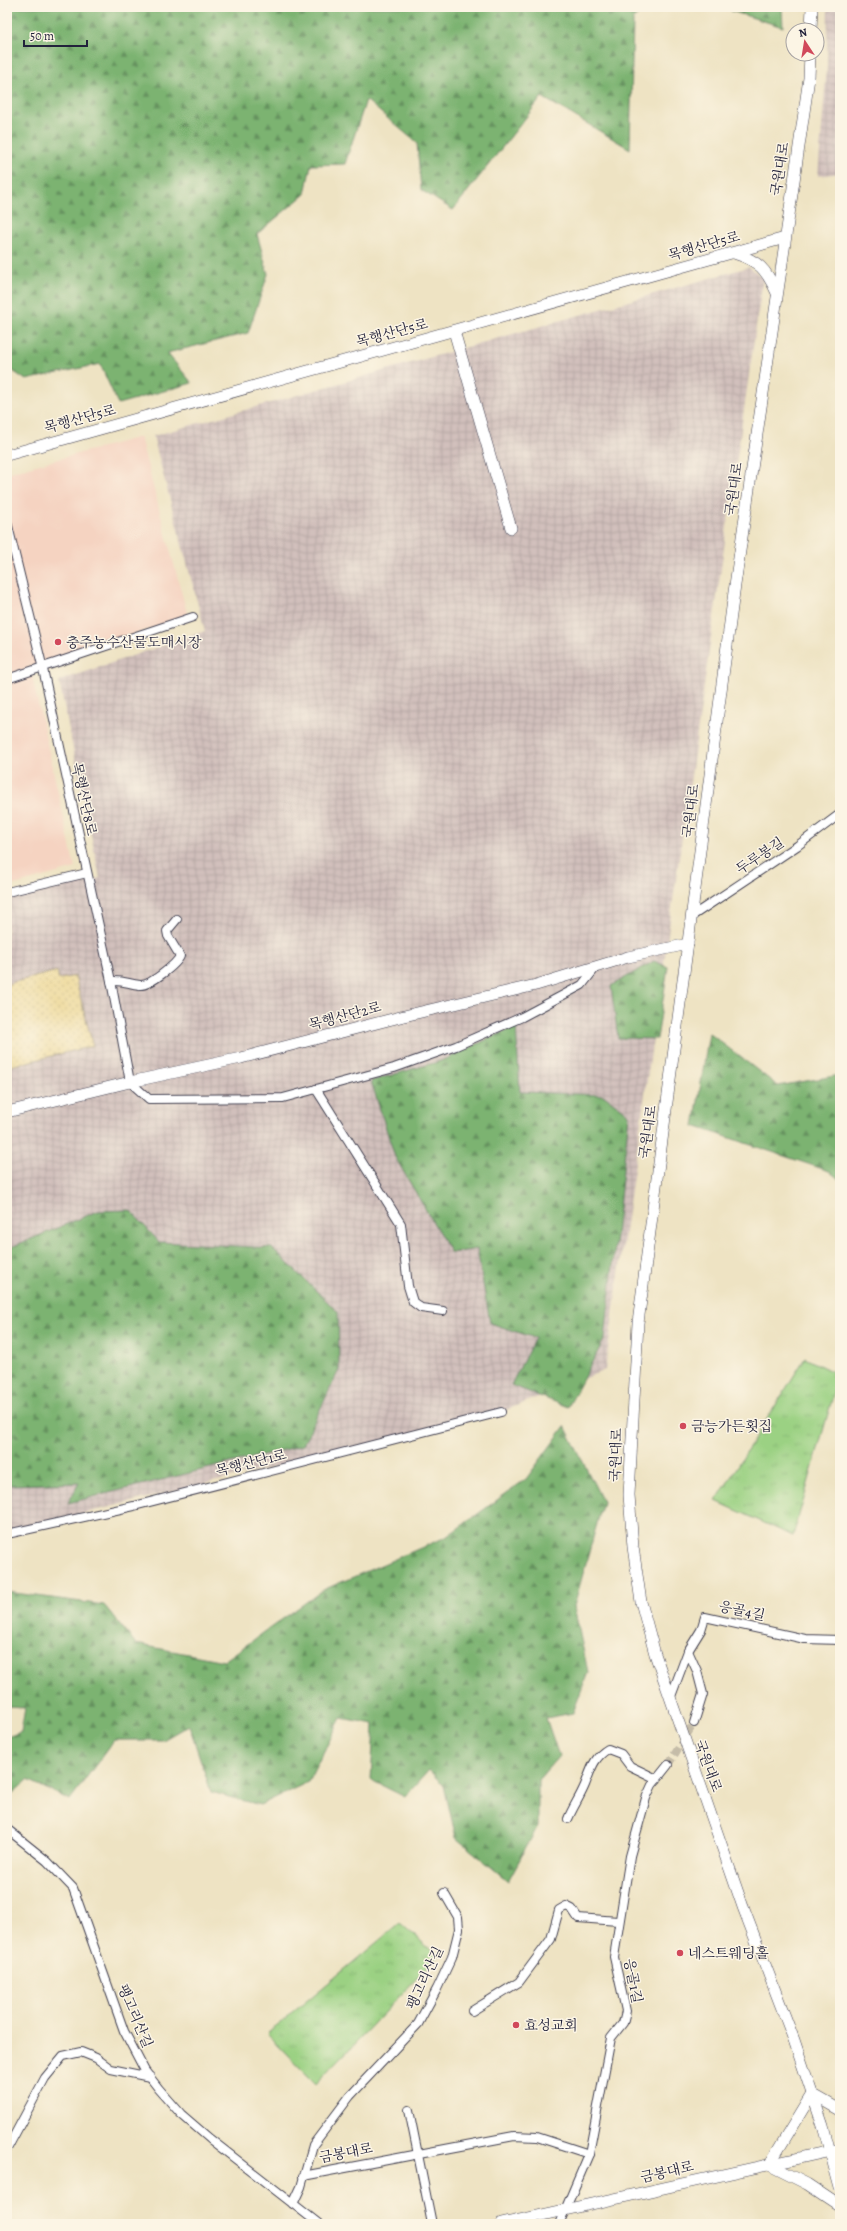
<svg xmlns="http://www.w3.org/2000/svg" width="847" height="2231" viewBox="0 0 847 2231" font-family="Alegreya,'Noto Serif KR',serif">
	<defs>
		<pattern id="industrial-grid" width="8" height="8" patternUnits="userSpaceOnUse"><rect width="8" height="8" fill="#d1c0bc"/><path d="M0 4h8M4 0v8" fill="none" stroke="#b3a5a2"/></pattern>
		<pattern id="grass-tufts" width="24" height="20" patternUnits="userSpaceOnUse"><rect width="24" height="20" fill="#9bd183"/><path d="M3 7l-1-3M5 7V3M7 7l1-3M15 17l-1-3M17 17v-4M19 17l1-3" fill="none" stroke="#85b372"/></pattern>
		<pattern id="forest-firs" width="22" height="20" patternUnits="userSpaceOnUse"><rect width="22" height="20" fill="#7cb371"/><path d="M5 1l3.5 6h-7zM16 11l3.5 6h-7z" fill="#65915e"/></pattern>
		<pattern id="sand-dots" width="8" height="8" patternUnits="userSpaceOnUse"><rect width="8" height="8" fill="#eeda9e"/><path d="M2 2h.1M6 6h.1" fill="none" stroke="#ccbb89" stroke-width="1.8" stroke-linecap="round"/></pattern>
	</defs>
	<rect width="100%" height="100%" fill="#fcf5e5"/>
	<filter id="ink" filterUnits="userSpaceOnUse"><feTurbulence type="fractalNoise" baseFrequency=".025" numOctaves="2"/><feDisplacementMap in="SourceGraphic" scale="8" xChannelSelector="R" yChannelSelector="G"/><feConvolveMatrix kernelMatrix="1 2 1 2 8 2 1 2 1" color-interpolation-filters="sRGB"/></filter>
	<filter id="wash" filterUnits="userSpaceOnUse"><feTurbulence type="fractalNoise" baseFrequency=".012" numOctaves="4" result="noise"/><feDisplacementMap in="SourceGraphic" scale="16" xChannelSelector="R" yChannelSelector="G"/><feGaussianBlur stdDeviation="0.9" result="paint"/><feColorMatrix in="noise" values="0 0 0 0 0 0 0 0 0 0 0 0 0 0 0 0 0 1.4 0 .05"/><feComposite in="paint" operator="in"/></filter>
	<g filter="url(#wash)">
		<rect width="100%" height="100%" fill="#eee3c3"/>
		<polygon fill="#f5d3c1" points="140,437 188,617 30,667 75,868 7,887 7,473"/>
		<g fill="url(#industrial-grid)">
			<polygon points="828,7 840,7 840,173 818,176 827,66"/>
			<polygon points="749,267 763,278 605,1370 501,1412 7,1532 7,900 100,878 59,681 205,631 153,436"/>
		</g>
		<g fill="url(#grass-tufts)" stroke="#5e7a5f">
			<polygon points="805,1358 839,1375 793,1536 716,1501"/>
			<polygon points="400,1923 438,1956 316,2084 267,2034"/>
		</g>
		<g fill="url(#forest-firs)" stroke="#4f6a56">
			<polygon points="7,7 648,7 633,19 630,149 542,97 453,210 421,190 417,143 366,100 345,164 311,165 305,194 257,234 268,274 248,333 167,353 192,383 118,404 100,364 26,380 7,367"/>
			<polygon points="732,7 782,7 783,27 731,11"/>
			<polygon points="654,961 668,967 657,1039 618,1038 611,986"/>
			<polygon points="516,1026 520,1092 603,1095 629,1114 605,1338 568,1407 511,1385 535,1338 490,1323 477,1249 451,1253 395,1157 371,1081 441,1061"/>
			<polygon points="709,1033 778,1086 840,1075 840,1180 829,1171 694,1126"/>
			<polygon points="130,1210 159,1242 272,1248 338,1312 339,1370 303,1445 68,1503 79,1483 7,1485 7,1249 98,1211"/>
			<polygon points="565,1426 603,1502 574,1606 588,1672 573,1713 546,1718 559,1756 538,1780 538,1826 508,1881 456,1838 444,1786 429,1770 405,1797 371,1780 374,1724 341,1718 308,1782 260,1805 211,1792 189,1725 163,1740 114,1740 70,1800 28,1780 7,1798 7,1737 21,1732 25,1708 7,1707 7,1592 104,1605 136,1644 224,1661 323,1590 446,1537 526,1479"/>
		</g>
		<polygon fill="url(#sand-dots)" stroke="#887e6c" points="57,971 59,979 75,976 93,1046 7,1067 7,984"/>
	</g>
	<g filter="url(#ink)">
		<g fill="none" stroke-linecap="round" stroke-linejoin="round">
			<polyline stroke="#c5bca8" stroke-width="8" stroke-dasharray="8 4" stroke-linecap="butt" points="668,1765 694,1723"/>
			<g stroke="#413f4f" stroke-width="10">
				<g id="street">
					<polyline points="7,522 43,669 111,981 130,1082 149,1099 283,1098 394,1068 456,1046 522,1017 582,985 597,966"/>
					<polyline points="7,679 193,617"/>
					<polyline points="7,892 87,873"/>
					<polyline points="692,916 797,846 840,814"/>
					<path d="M 111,981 C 125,980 128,984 140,985 C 149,986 177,964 180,956 L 168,936 L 167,931 L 177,919"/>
					<polyline points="316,1089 401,1224 408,1286 413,1302 421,1308 443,1311"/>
					<polyline points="7,1534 134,1506 501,1412"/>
					<polyline points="688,1651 697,1671 703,1694 694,1723"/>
					<polyline points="670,1699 688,1651 701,1630 705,1617 805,1639 840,1640"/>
					<path d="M 568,1819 C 573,1807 580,1797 585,1785 C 591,1770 593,1758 608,1749 L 621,1754 L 630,1766 L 657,1779"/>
					<polyline points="7,1829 47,1861 73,1888 124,2031 145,2071 159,2089 181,2114 210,2139 319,2224"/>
					<polyline points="472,2011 519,1982 551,1939 559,1910 566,1906 572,1909 578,1918 618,1921"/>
					<polyline points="409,2110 432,2224"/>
					<polyline points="7,2149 45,2078 63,2056 81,2052 96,2058 111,2069 150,2077"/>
					<polyline points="303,2176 514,2136 537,2137 589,2154"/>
					<polyline points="293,2204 301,2187 313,2145 350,2096 418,2024 437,1989 452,1957 459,1929 458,1917 444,1893"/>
					<polyline points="559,2224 589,2154 611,2038 623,2023 626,2011 614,1957 630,1856 646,1798 652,1785 668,1765"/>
				</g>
			</g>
			<g stroke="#413f4f" stroke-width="12">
				<g id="secondary">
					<polyline points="811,30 812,7"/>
					<polyline points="810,54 809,78 734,592 638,1323 629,1495 633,1547 641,1602 655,1654 743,1907 794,2040 823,2126 840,2188"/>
					<path d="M 734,253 C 759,261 766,269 777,293"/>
					<polyline points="454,331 511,528"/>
					<polyline points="7,455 785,238"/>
					<polyline points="7,1112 130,1082 241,1058 404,1016 536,985 628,957 688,944"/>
					<polyline points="812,2094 840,2110"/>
					<polyline points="769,2165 812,2094"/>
					<polyline points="769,2165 807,2184 840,2206"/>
					<polyline points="501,2224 840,2149"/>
				</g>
			</g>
			<use href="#street" stroke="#fff" stroke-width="8"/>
			<use href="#secondary" stroke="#fff" stroke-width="11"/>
		</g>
	</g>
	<g fill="#d1495b" stroke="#fcf5e5" stroke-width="1.5">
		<circle cx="58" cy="642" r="4"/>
		<circle cx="683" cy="1426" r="4"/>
		<circle cx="680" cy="1953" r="4"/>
		<circle cx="516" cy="2025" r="4"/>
	</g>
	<g text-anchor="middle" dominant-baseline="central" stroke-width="3" stroke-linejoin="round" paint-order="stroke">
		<g font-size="14" fill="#22223b" stroke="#fcf5e5">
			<text transform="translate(780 169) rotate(-81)">국원대로</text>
			<text transform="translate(704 246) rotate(-16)">목행산단5로</text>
			<text transform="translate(392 333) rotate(-15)">목행산단5로</text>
			<text transform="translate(80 419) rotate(-15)">목행산단5로</text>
			<text transform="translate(734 489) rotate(-82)">국원대로</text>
			<text transform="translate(84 799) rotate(78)">목행산단8로</text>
			<text transform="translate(691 811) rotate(-83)">국원대로</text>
			<text transform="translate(760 856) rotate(-34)">두루봉길</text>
			<text transform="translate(345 1016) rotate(-15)">목행산단2로</text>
			<text transform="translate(648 1132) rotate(-82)">국원대로</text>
			<text transform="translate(616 1455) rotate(-88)">국원대로</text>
			<text transform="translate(251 1463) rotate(-14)">목행산단1로</text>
			<text transform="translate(742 1611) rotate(12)">응골4길</text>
			<text transform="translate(708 1766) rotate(70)">국원대로</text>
			<text transform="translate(425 1978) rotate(-65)">팽고리산길</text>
			<text transform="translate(633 1981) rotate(79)">응골1길</text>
			<text transform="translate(135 2016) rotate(67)">팽고리산길</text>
			<text transform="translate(346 2153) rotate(-11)">금봉대로</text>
			<text transform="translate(667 2172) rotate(-13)">금봉대로</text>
		</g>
		<g font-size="14" fill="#22223b" stroke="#fcf5e5" text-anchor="start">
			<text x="66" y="642">충주농수산물도매시장</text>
			<text x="691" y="1426">금능가든횟집</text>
			<text x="688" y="1953">네스트웨딩홀</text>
			<text x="524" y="2025">효성교회</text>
		</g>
	</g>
	<rect width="847" height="2231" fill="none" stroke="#fcf5e5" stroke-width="24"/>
	<g transform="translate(805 42) rotate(348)"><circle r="19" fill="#fcf5e5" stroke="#a5a1a1"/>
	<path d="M0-3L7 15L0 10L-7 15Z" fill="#d1495b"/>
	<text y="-6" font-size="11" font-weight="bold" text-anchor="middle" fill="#22223b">N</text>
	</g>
	<path d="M24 40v6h63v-6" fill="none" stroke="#22223b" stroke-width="2"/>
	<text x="30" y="40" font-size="12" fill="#22223b" stroke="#fcf5e5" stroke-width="3" paint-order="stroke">50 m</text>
</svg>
